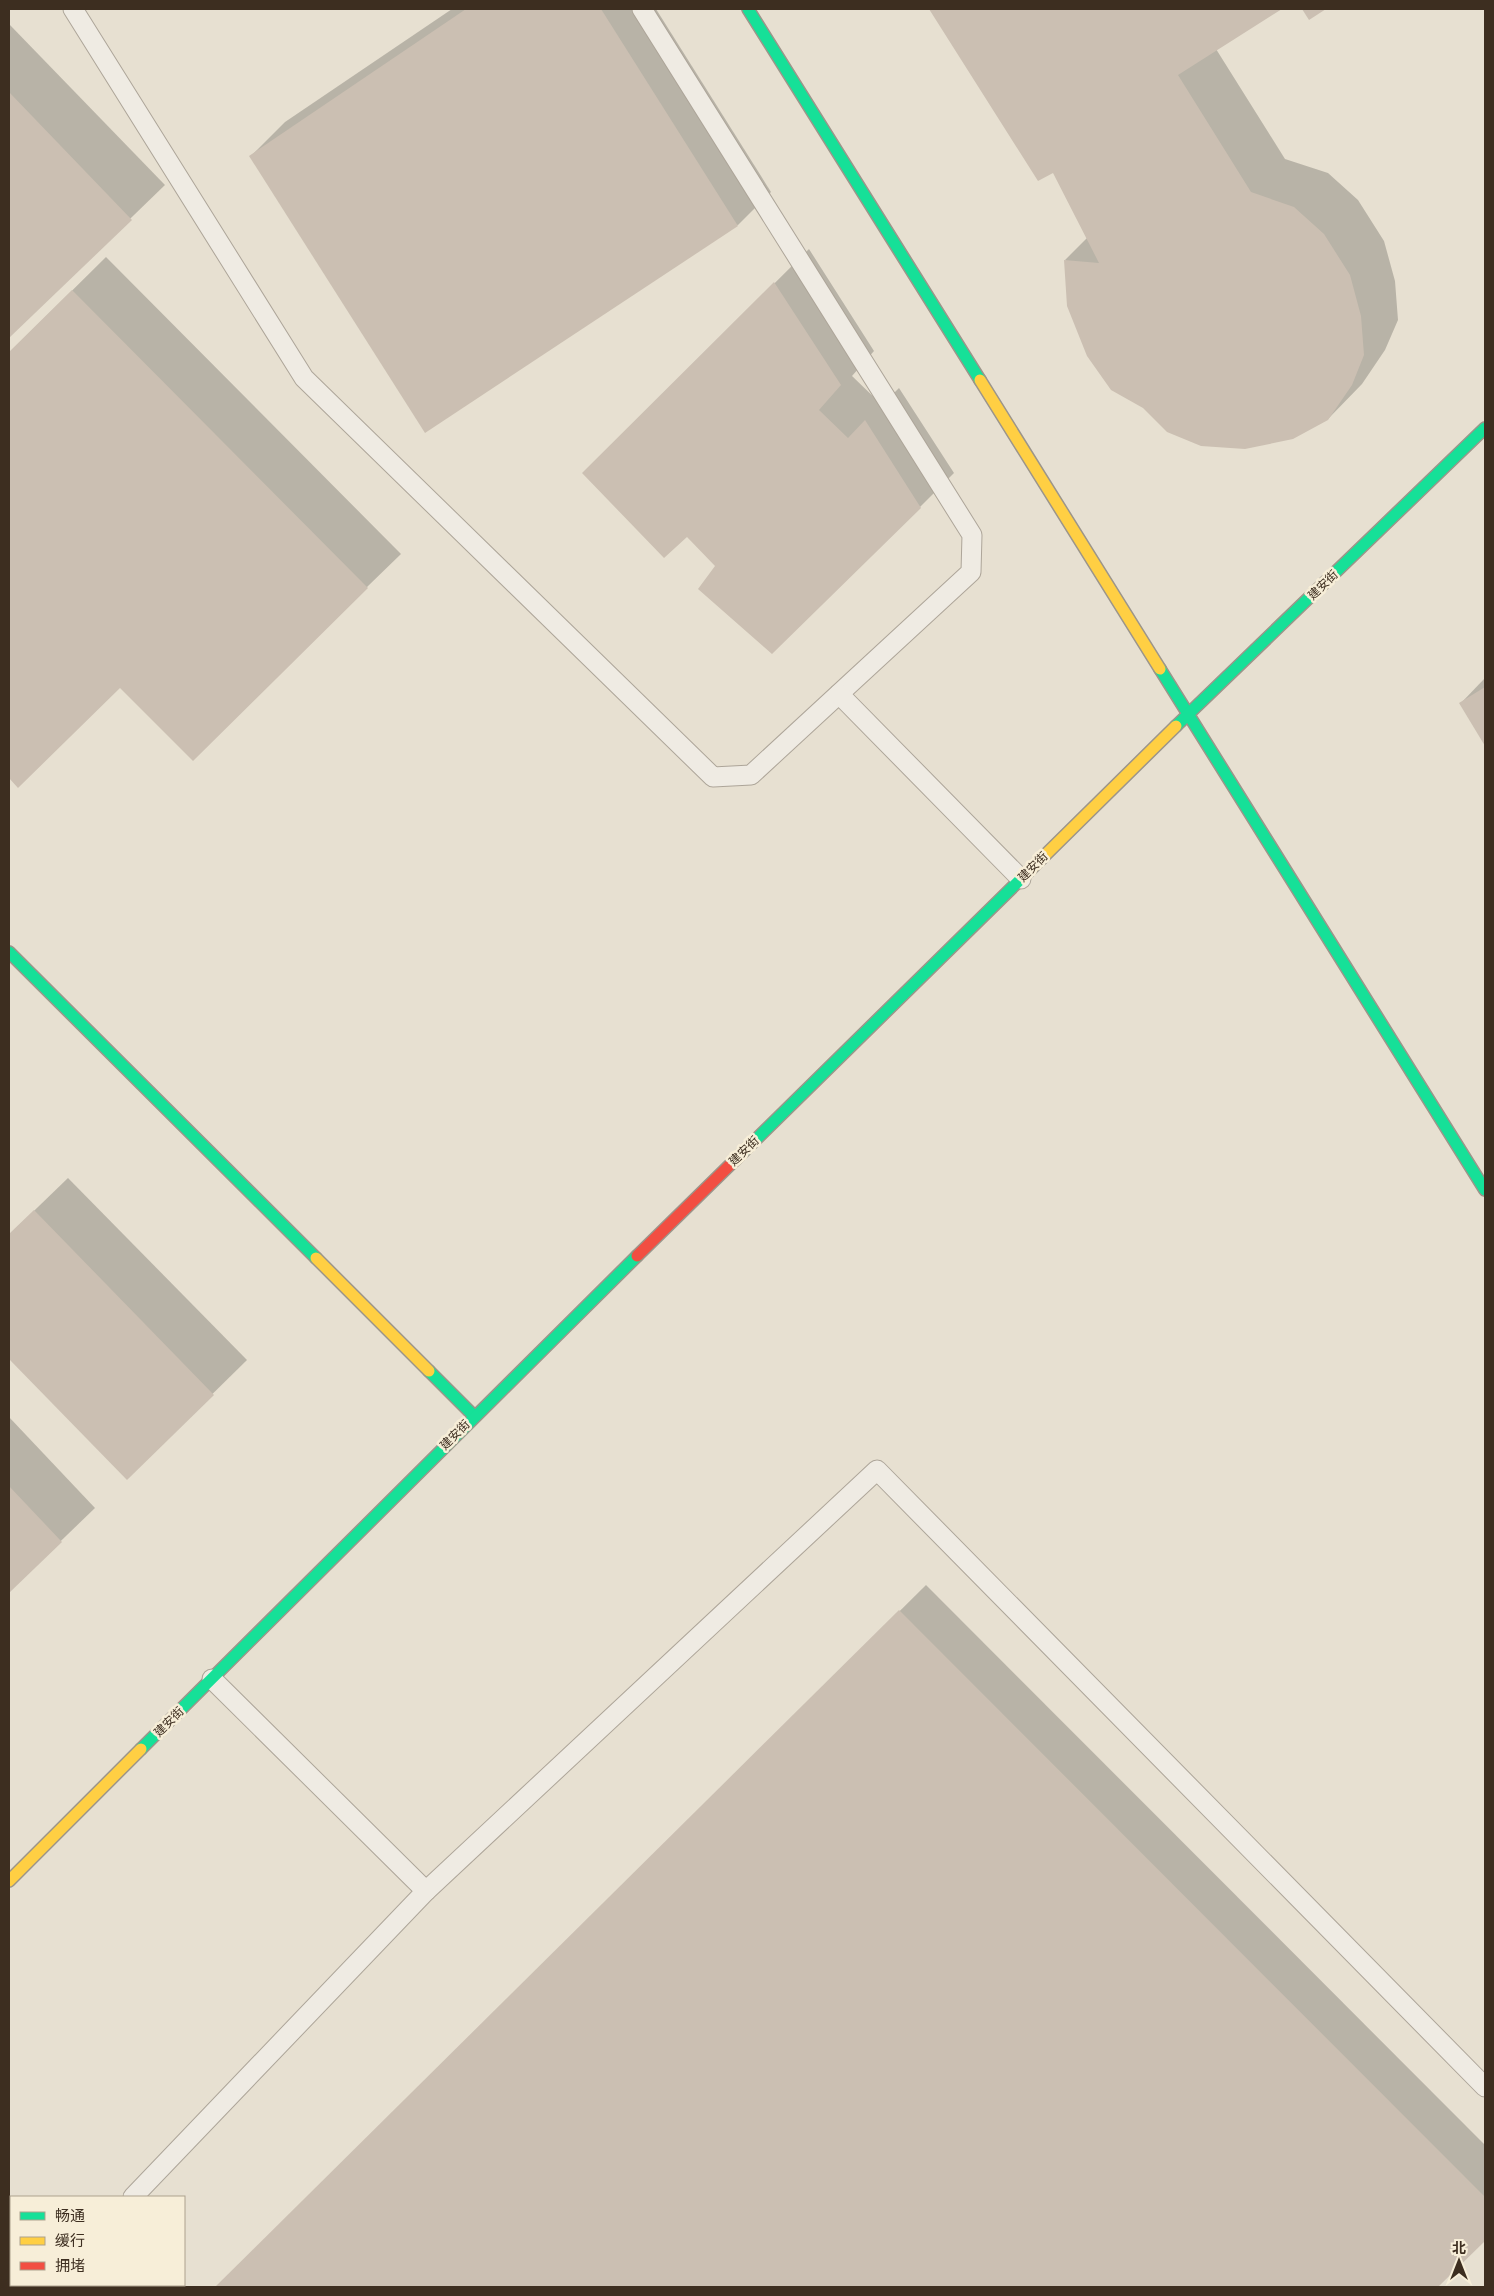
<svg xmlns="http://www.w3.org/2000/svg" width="1494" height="2296" viewBox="0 0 1494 2296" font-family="'Crimson Pro','Noto Sans SC',serif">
	<rect width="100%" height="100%" fill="#e7e0d1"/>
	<g fill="#0003">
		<polygon points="452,9 656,9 771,192 738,225 251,156 285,122"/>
		<polygon points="931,9 1279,9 1216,49 1285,159 1328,173 1358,200 1384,241 1395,281 1398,320 1385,350 1362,384 1328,419 1065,260 1087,238 1053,171 1039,179"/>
		<polygon points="9,24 165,185 9,336"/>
		<polygon points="809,249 874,351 852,376 882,405 899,388 954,473 920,507 717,566 687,536 584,473"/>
		<polygon points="106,257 401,554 367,587 120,686 18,786 9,776 9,353"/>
		<polygon points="1485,678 1485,744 1461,703"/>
		<polygon points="68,1178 247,1360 127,1478 9,1357 9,1235"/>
		<polygon points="9,1417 95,1508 9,1591"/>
		<polygon points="926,1585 1485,2145 1485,2239 1436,2287 217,2287"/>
	</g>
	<g fill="#cbbfb2">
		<polygon points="466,9 601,9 738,226 425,433 249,156"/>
		<polygon points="929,9 1282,9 1178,75 1251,192 1294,207 1324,234 1350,275 1361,316 1364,355 1352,385 1328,420 1293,439 1245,449 1201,446 1167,432 1143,408 1111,390 1087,356 1067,306 1064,260 1099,263 1053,173 1038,181"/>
		<polygon points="1302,9 1326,9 1309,20"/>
		<polygon points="9,92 132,220 9,338"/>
		<polygon points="774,282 841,385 819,410 848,438 865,420 921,508 772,654 698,589 715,566 687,537 664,558 582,473"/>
		<polygon points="72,290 368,588 193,761 120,688 18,788 9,778 9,352"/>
		<polygon points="1485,687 1485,746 1459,703"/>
		<polygon points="34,1210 214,1395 127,1480 9,1359 9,1234"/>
		<polygon points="9,1486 62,1542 9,1593"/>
		<polygon points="899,1610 1485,2197 1485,2241 1438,2287 215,2287"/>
	</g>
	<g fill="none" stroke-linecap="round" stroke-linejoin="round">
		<g stroke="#ada599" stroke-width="21">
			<g id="lane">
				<polyline points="73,9 304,378 713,777 751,775 971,572 972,535 642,9"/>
				<polyline points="839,694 1021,879"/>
				<polyline points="212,1679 426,1891"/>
				<polyline points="133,2197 426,1891 877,1470 1485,2087"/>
				<polyline points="47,2287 50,2285"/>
			</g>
		</g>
		<g stroke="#9c958a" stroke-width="14">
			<g id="fast">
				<polyline points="748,9 980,380"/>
				<polyline points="1160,669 1485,1190"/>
				<polyline points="1176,726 1485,428"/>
				<polyline points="9,952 316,1258"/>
				<polyline points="736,1159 1029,871"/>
				<polyline points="429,1371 474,1416"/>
				<polyline points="141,1749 637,1256"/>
			</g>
		</g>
		<g stroke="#9c958a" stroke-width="14">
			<g id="slow">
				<polyline points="980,380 1160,669"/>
				<polyline points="1029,871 1176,726"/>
				<polyline points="316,1258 429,1371"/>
				<polyline points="9,1881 141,1749"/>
			</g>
		</g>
		<g stroke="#9c958a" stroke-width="14">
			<polyline id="jam" points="637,1256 736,1159"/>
		</g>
		<use href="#lane" stroke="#efebe3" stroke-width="19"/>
		<use href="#fast" stroke="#16e098" stroke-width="11"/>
		<use href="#slow" stroke="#ffcf43" stroke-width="11"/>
		<use href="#jam" stroke="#f24e42" stroke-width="11"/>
	</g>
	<g text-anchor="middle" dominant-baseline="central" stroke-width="5" stroke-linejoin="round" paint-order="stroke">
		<g font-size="12" fill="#3d2e20" stroke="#f7eed8">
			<text transform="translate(1323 585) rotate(-44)">建安街</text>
			<text transform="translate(1033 867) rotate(-45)">建安街</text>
			<text transform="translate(744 1151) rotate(-44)">建安街</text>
			<text transform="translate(455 1435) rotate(-45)">建安街</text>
			<text transform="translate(169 1722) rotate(-45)">建安街</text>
		</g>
	</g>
	<rect width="1494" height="2296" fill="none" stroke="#3d2e20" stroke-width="20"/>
	<rect x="10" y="2196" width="175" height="90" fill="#f7eed8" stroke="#ada18e"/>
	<rect x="20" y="2212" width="25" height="8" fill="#16e098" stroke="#ada18e"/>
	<text x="55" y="2221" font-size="15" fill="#3d2e20">畅通</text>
	<rect x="20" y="2237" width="25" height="8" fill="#ffcf43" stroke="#ada18e"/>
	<text x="55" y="2246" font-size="15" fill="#3d2e20">缓行</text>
	<rect x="20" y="2262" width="25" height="8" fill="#f24e42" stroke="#ada18e"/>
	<text x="55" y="2271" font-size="15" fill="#3d2e20">拥堵</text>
	<g transform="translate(1459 2261)" stroke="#f7eed8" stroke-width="4" paint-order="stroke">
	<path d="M0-4L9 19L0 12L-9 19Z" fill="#3d2e20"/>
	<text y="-8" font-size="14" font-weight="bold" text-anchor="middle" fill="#3d2e20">北</text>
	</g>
</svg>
